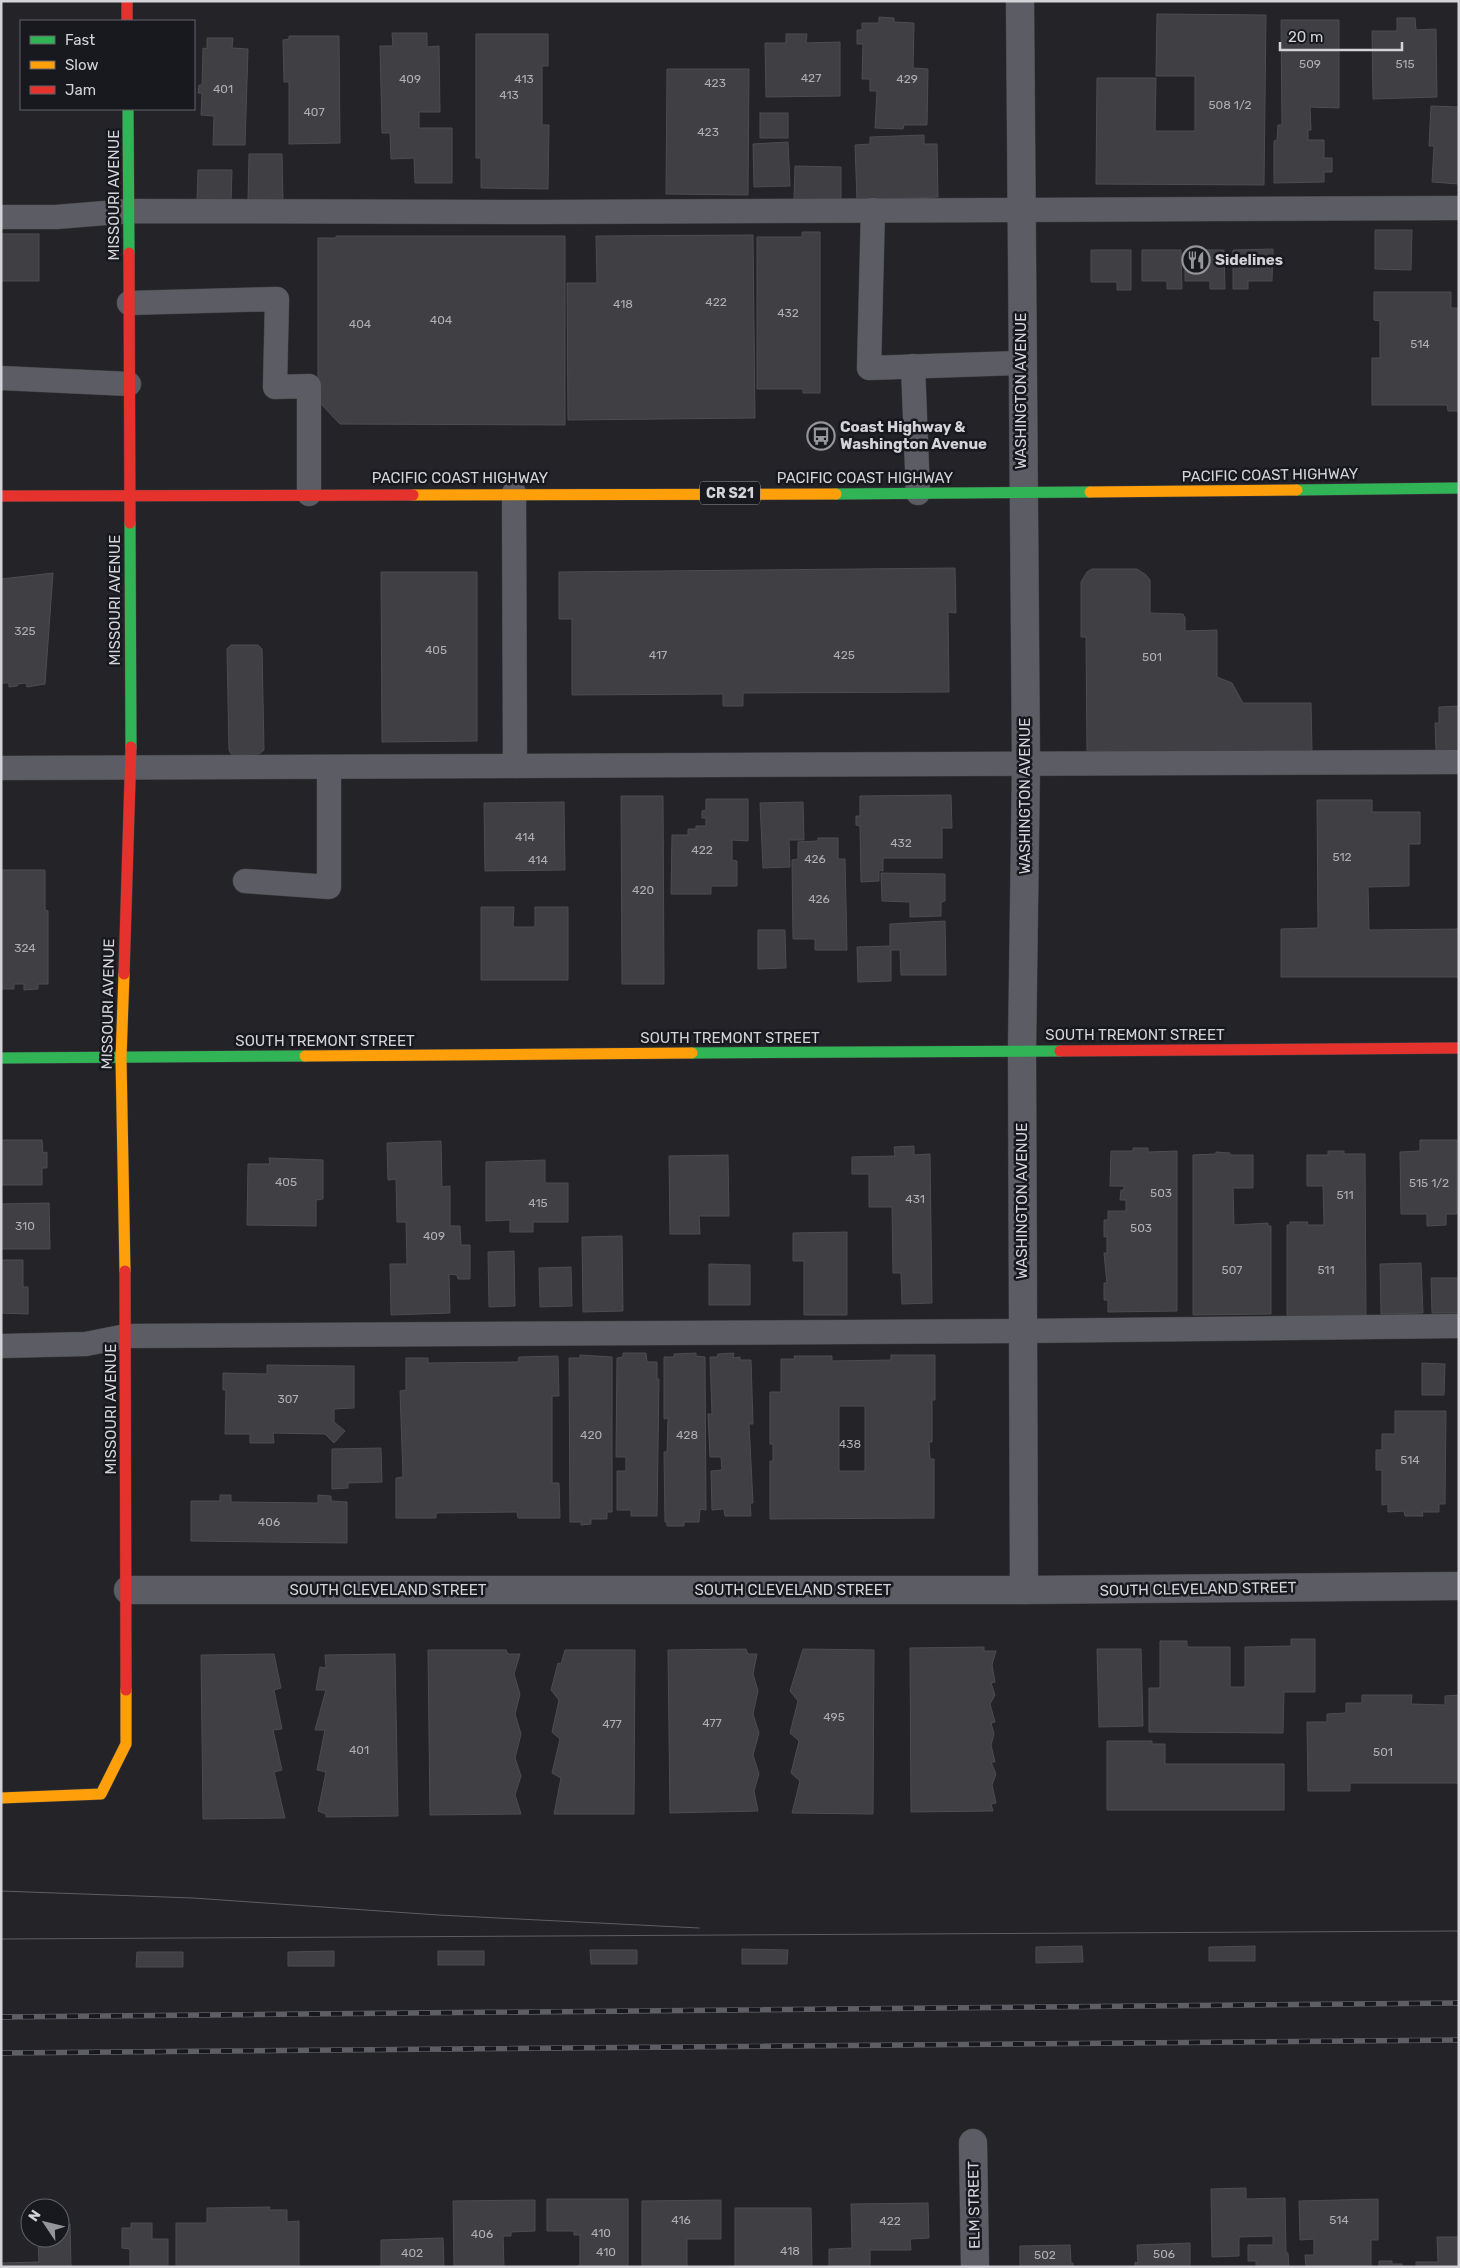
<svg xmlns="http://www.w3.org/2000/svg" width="1460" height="2268" viewBox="0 0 1460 2268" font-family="Rubik,sans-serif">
	<rect width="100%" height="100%" fill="#232328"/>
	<g fill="#404044" stroke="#4d4d50" fill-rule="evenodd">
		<polygon points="1157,14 1266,15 1264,185 1096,184 1097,78 1156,78 1155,131 1195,131 1195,76 1156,76"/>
		<polygon points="879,17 894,18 894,22 914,23 913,68 928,69 927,125 904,125 903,129 875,128 877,91 870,91 870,79 862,79 863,44 857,44 857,30 862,30 862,23 879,23"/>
		<polygon points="1397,18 1415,18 1416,30 1436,29 1437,97 1373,99 1372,31 1397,31"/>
		<polygon points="1281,20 1339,20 1339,108 1310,107 1311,130 1308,130 1308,140 1324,140 1324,158 1332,158 1332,172 1324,172 1324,182 1274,183 1274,141 1277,140 1278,125 1282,125"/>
		<polygon points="392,33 427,33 427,47 439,46 440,112 419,112 419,128 452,128 452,183 415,183 414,158 391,159 390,133 382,133 380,46 393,46"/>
		<polygon points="476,34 548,34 548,66 542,66 542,125 549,125 548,189 481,188 481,158 476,158"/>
		<polygon points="786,34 807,34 806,43 840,42 840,96 766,97 765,43 786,43"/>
		<polygon points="289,36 339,36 340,143 289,144 289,82 284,82 283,40 289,39"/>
		<polygon points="207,38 233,38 232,48 248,49 245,145 213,145 214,116 201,115 202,93 198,93 199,85 202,85 203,48 207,49"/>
		<polygon points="667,69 749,69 748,195 666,194"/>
		<polygon points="1431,106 1459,107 1459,184 1432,182 1434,146 1429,146"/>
		<rect x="760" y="113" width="28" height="25"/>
		<polygon points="924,135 924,144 937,144 938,197 857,200 855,145 870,144 870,137"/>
		<polygon points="788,142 790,186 754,187 753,144"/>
		<polygon points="249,154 282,154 283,200 248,200"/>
		<polygon points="795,166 841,167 841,199 794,199"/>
		<polygon points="198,170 232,170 231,201 197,200"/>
		<polygon points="1375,230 1412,230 1411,270 1375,269"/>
		<polygon points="802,232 820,232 820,393 803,393 803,389 757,389 757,237 802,237"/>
		<rect x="1" y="234" width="38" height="47"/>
		<polygon points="753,235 755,418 568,420 567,283 597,283 596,236"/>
		<polygon points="336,236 565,236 565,425 340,424 318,401 318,238 336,238"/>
		<polygon points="1273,249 1272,281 1248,281 1248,289 1233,289 1233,250"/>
		<polygon points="1091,250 1131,250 1131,290 1117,290 1117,282 1091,282"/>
		<polygon points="1142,250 1181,250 1182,289 1167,289 1167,281 1142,281"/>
		<polygon points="1185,250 1224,250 1225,289 1210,289 1210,281 1185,281"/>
		<polygon points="1374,292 1451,292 1451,308 1459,308 1459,411 1448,411 1447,405 1372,405 1372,358 1380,358 1380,321 1374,320"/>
		<polygon points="955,568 956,613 948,612 949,692 743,693 743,706 723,706 723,694 572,695 572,619 559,619 559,572"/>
		<polygon points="1092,569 1137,569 1146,575 1150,580 1150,613 1183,614 1185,618 1185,631 1217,630 1217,677 1232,683 1243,703 1311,703 1312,751 1087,753 1086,637 1081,637 1081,582 1087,572"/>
		<polygon points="381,572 477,572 477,741 382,742"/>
		<polygon points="53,573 45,684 27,687 26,683 18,684 17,686 9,687 9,683 1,683 1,579"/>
		<polygon points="231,645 258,645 262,649 264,750 259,754 232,755 229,750 227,649"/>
		<polygon points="1459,706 1459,752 1436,752 1435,723 1439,723 1439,707"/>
		<polygon points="951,795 952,828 942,828 942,858 883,858 883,871 879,870 879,881 861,882 860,826 856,825 856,816 860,816 860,796"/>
		<polygon points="621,796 663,796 664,984 622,984"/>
		<polygon points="706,799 748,799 748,841 732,840 732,860 737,861 737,886 711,886 711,894 671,894 672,835 688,835 688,829 696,829 696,826 706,826 706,818 702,818 702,811 706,810"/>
		<polygon points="1317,800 1372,800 1372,812 1420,812 1420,844 1409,844 1409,886 1368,887 1369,930 1459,929 1459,977 1281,977 1281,929 1318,928"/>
		<polygon points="564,802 565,870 485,871 484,803"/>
		<polygon points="803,802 804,840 789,840 790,867 763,868 760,803"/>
		<polygon points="818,838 838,838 838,859 845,859 847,950 815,950 815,939 793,939 792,860 798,859 798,842 818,841"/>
		<polygon points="1,870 45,870 45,910 48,911 48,984 38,984 38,989 24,990 24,984 14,984 14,989 1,989"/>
		<polygon points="881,873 945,874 945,901 941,902 941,916 910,917 910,902 882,901"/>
		<polygon points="481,907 514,907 513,927 535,927 535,907 568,907 568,980 481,980"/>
		<polygon points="945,921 946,975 901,975 900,950 891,950 891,981 858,982 857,947 890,946 890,924"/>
		<polygon points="758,930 785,930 786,968 758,969"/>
		<polygon points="1,1140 42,1140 43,1153 47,1152 47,1168 42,1168 42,1185 1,1185"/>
		<polygon points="1420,1140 1457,1140 1457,1214 1446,1214 1446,1225 1427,1226 1427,1214 1401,1214 1400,1152 1420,1151"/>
		<polygon points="441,1141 442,1187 450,1186 450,1226 460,1226 461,1245 470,1245 470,1279 458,1279 457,1275 449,1274 450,1313 391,1315 390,1264 407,1264 406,1222 397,1222 396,1179 388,1180 387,1143"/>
		<polygon points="914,1146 914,1155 930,1154 932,1303 902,1304 901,1273 893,1273 892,1207 869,1207 869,1174 852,1174 852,1157 895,1156 894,1147"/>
		<polygon points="1133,1148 1148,1148 1148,1152 1177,1151 1177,1311 1108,1312 1108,1300 1104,1300 1104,1283 1107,1283 1104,1253 1107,1253 1107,1236 1104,1237 1104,1220 1108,1220 1108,1211 1126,1211 1126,1200 1120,1200 1121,1190 1124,1190 1124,1186 1110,1186 1111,1151 1133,1151"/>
		<polygon points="1328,1151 1344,1151 1344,1154 1365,1154 1366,1315 1287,1316 1287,1225 1290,1225 1290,1222 1308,1222 1307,1225 1324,1225 1323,1186 1307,1186 1307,1155 1328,1155"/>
		<polygon points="1216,1152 1230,1153 1230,1155 1253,1155 1253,1188 1233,1188 1234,1225 1268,1223 1268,1226 1271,1226 1271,1314 1193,1315 1193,1155 1216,1154"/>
		<polygon points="728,1155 729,1216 699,1216 700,1234 670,1234 669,1156"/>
		<polygon points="269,1158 323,1160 323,1199 316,1200 316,1226 247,1225 248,1164 270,1164"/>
		<polygon points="545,1160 545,1183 568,1183 568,1222 533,1222 533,1232 510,1232 510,1220 486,1221 486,1162"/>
		<polygon points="49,1203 50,1249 1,1249 1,1204"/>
		<polygon points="847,1232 847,1315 804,1315 804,1261 793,1261 793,1233"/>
		<polygon points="622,1236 623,1311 583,1312 582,1237"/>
		<polygon points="514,1251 515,1306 489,1307 488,1252"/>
		<polygon points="1,1260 23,1260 23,1287 28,1287 28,1314 1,1313"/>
		<polygon points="1421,1263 1423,1313 1381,1314 1380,1264"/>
		<polygon points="709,1264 750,1265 750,1305 709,1305"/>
		<polygon points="571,1267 572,1306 540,1307 539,1268"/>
		<polygon points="1431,1278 1459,1278 1459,1313 1432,1313"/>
		<polygon points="623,1353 646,1353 647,1362 657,1362 657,1379 659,1379 657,1516 631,1516 631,1510 617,1510 617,1471 626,1471 626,1457 616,1457 617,1358 623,1357"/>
		<polygon points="696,1353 696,1356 705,1357 706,1510 700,1509 699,1522 684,1522 684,1526 667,1526 667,1522 665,1522 664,1452 667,1452 668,1418 664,1419 664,1357 674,1357 674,1354"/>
		<polygon points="734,1353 733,1358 740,1357 740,1360 751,1360 753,1424 749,1424 753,1503 750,1503 751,1516 725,1516 724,1509 712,1510 711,1471 722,1470 721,1457 710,1457 708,1414 712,1414 710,1357 717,1357 718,1354"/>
		<polygon points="580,1355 612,1357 612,1512 607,1512 607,1519 591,1519 591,1524 581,1525 581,1522 570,1522 569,1358 580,1358"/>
		<path d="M 891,1355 L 935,1355 L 935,1400 L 932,1400 L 932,1442 L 929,1442 L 930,1459 L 934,1459 L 934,1518 L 770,1519 L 770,1461 L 773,1461 L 773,1444 L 770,1444 L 770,1392 L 781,1392 L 781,1359 L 795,1359 L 794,1356 L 832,1356 L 832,1361 L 891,1360 ZM 839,1406 L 865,1406 L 865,1471 L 839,1471 Z"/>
		<polygon points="558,1356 559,1396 552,1396 552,1483 559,1483 560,1518 518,1518 517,1512 436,1513 436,1518 396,1518 396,1478 403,1477 400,1391 406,1390 406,1358 428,1358 428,1363 518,1362 519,1357"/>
		<polygon points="1422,1363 1445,1364 1444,1395 1422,1395"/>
		<polygon points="267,1365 354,1366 354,1408 334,1409 334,1422 345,1431 334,1443 325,1434 273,1433 274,1443 250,1443 250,1434 225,1434 226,1390 223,1390 223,1373 267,1374"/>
		<polygon points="1395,1411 1446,1411 1445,1504 1439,1504 1439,1512 1422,1512 1423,1516 1405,1516 1404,1511 1388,1512 1388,1504 1382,1505 1382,1470 1376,1470 1376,1450 1382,1450 1382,1434 1395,1434"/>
		<polygon points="381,1448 382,1482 348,1483 348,1488 332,1489 332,1449"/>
		<polygon points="220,1495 231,1495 231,1502 318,1503 318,1495 331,1496 331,1501 347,1502 347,1543 191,1541 191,1501 220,1501"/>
		<polygon points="1291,1639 1315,1639 1315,1692 1284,1692 1283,1733 1149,1732 1149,1688 1160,1688 1160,1641 1187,1641 1187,1647 1230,1647 1230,1687 1245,1687 1245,1647 1291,1646"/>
		<polygon points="984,1647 984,1651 996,1651 992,1665 995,1682 991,1683 995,1695 990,1704 995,1722 991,1723 994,1734 991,1745 995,1762 991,1762 996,1774 992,1785 996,1803 991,1804 993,1811 911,1812 910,1648"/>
		<polygon points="746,1649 748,1654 757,1654 753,1674 758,1691 753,1714 759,1733 753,1755 759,1774 754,1791 758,1811 670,1813 668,1650"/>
		<polygon points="803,1649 874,1650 873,1814 792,1813 800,1781 791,1773 799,1741 790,1733 798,1701 790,1691"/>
		<polygon points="1097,1649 1141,1649 1143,1726 1099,1727"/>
		<polygon points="428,1650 506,1650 508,1654 520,1654 514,1674 520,1694 515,1714 521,1734 515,1758 521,1776 515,1795 521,1814 430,1815"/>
		<polygon points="565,1650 635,1650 634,1814 554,1814 561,1778 552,1773 560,1739 552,1732 559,1700 551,1690 558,1663 561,1664"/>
		<polygon points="274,1654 281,1688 274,1690 282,1729 273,1730 282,1770 274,1772 285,1818 203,1819 201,1655"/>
		<polygon points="395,1654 398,1816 326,1817 326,1814 318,1811 326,1772 317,1770 325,1730 315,1730 326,1690 316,1690 320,1667 326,1668 325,1655"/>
		<polygon points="1362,1695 1412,1695 1411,1704 1445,1705 1445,1696 1459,1695 1459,1783 1350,1783 1350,1791 1308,1791 1307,1722 1327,1722 1327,1714 1346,1713 1346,1703 1362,1703"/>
		<polygon points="1107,1741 1152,1741 1152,1744 1165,1744 1165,1764 1284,1764 1284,1810 1107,1810"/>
		<polygon points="1082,1946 1083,1962 1036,1963 1036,1947"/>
		<polygon points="1255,1946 1255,1961 1209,1961 1209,1947"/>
		<polygon points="742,1949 788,1950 787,1964 742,1964"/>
		<polygon points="590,1950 637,1950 637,1964 591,1964"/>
		<polygon points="334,1951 334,1966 288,1966 288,1952"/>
		<rect x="438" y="1951" width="46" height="14"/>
		<polygon points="137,1952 183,1952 183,1967 136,1967"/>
		<polygon points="1246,2188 1246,2199 1285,2198 1286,2253 1288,2253 1289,2267 1255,2267 1256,2267 1256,2261 1248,2261 1248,2245 1273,2245 1273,2236 1239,2237 1239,2256 1212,2257 1211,2189"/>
		<polygon points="547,2199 628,2199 628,2267 576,2267 580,2265 580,2235 574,2235 574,2231 547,2231"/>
		<polygon points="1378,2199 1378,2240 1371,2240 1371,2267 1306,2267 1305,2255 1314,2255 1314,2239 1300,2240 1299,2201"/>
		<polygon points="535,2200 535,2231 511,2232 511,2236 503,2236 504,2267 454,2267 453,2201"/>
		<polygon points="721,2200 721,2239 687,2239 687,2267 642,2267 642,2201"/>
		<polygon points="928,2203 929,2238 910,2239 911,2250 870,2250 870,2267 829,2267 829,2249 852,2248 851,2204"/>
		<polygon points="270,2207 269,2210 287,2210 287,2222 299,2221 299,2267 176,2267 176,2223 207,2223 207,2208"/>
		<polygon points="735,2208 811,2208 812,2267 735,2267"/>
		<polygon points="131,2223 152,2223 152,2239 168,2239 168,2267 130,2267 130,2249 122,2248 122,2228 131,2228"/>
		<polygon points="60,2224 70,2224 71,2267 1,2267 1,2263 39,2262 38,2238 60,2238"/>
		<polygon points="1437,2237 1459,2237 1459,2267 1416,2267 1416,2262 1438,2262"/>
		<polygon points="443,2238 444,2267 381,2267 381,2240"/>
		<polygon points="1190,2243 1190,2267 1135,2267 1135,2262 1138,2263 1137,2245"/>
		<polygon points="1070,2245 1071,2263 1073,2263 1073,2267 1020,2267 1020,2246"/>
		<polygon points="1379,2261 1392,2261 1392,2264 1402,2264 1402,2267 1379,2267"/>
	</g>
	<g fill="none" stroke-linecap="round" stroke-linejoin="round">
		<g stroke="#404043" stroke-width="25">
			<g id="lane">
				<polyline points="873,210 869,368 1021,363"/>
				<polyline points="1,217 56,217 130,211 541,212 1459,208"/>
				<polyline points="129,303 277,299 275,387 309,386 309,494"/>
				<polyline points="913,366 918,493"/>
				<polyline points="1,378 129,384"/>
				<polyline points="514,493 515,766"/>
				<polyline points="1,768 1459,762"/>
				<polyline points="245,881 329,887 329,767"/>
				<polyline points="1,1346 86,1344 126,1336 1022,1331 1459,1326"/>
			</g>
		</g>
		<g stroke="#404043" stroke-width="29">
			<g id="street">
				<polyline points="1020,1 1026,765 1022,1050 1024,1590"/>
				<polyline points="128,1590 1024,1590 1459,1586"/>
				<polyline points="973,2143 975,2267"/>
			</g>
		</g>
		<g stroke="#404043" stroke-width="12">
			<g id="fast">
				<polyline points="128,109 129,253"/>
				<polyline points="1297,490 1459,488"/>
				<polyline points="836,494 1090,492"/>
				<polyline points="130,523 131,747"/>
				<polyline points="692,1053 1060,1051"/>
				<polyline points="1,1058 305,1056"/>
			</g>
		</g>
		<g stroke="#404043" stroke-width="12">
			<g id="slow">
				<polyline points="1090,492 1297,490"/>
				<polyline points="413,495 836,494"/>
				<polyline points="124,974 121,1058 125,1271"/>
				<polyline points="305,1056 692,1053"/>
				<polyline points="1,1798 101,1794 126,1744 126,1690"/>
			</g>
		</g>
		<g stroke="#404043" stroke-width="12">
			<g id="jam">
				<polyline points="127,1 127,21"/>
				<polyline points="129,253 130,523"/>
				<polyline points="1,496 413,495"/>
				<polyline points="124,974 131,747"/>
				<polyline points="1060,1051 1459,1048"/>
				<polyline points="125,1271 126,1690"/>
			</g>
		</g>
		<use href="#lane" stroke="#5c5c65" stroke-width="24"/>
		<use href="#street" stroke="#5c5c65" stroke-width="28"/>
		<use href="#fast" stroke="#30b455" stroke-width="11"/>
		<use href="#slow" stroke="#ff9f0a" stroke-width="11"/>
		<use href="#jam" stroke="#e5322d" stroke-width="11"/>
		<g stroke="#5e5e64" stroke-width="1">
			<polyline points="1,1891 193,1898 438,1915 699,1928"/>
			<polyline points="1,1939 1459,1931"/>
		</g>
		<g stroke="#5e5e64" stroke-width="5.5">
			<g id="rail">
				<polyline points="1,2017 1459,2003"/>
				<polyline points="1,2053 1459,2040"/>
			</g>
		</g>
		<use href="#rail" stroke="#18181f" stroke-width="4" stroke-dasharray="11" stroke-linecap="butt"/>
	</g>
	<defs>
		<g id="restaurant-ring" transform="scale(1.4375)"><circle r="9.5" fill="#18181f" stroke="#95959a" stroke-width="1.5"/><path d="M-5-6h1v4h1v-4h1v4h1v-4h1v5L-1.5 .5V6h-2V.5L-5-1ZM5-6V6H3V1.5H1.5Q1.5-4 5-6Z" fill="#95959a"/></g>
		<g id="bus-ring" transform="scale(1.4375)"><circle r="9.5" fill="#18181f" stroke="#95959a" stroke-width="1.5"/><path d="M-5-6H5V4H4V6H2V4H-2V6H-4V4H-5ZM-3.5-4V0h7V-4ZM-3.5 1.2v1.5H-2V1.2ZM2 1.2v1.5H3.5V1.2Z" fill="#95959a"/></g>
	</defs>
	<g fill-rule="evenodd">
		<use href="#restaurant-ring" x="1196" y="260"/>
		<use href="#bus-ring" x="821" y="436"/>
	</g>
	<g text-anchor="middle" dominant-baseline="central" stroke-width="5" stroke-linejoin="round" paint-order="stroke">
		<g font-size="12" fill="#aeaeb3">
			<text x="1310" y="64">509</text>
			<text x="1405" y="64">515</text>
			<text x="811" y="78">427</text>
			<text x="410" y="79">409</text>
			<text x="524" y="79">413</text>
			<text x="907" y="79">429</text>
			<text x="715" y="83">423</text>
			<text x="223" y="89">401</text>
			<text x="509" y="95">413</text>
			<text x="1230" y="105">508 1/2</text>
			<text x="314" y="112">407</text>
			<text x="708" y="132">423</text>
			<text x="716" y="302">422</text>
			<text x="623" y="304">418</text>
			<text x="788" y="313">432</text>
			<text x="441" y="320">404</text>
			<text x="360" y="324">404</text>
			<text x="1420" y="344">514</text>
			<text x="25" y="631">325</text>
			<text x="436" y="650">405</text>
			<text x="658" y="655">417</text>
			<text x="844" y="655">425</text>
			<text x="1152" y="657">501</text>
			<text x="525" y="837">414</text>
			<text x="901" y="843">432</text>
			<text x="702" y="850">422</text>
			<text x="1342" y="857">512</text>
			<text x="815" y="859">426</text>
			<text x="538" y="860">414</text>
			<text x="643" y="890">420</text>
			<text x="819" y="899">426</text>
			<text x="25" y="948">324</text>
			<text x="286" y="1182">405</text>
			<text x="1429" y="1183">515 1/2</text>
			<text x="1161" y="1193">503</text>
			<text x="1345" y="1195">511</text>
			<text x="915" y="1199">431</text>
			<text x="538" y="1203">415</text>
			<text x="25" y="1226">310</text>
			<text x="1141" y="1228">503</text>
			<text x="434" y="1236">409</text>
			<text x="1232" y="1270">507</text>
			<text x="1326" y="1270">511</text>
			<text x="288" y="1399">307</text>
			<text x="591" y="1435">420</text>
			<text x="687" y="1435">428</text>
			<text x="850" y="1444">438</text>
			<text x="1410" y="1460">514</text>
			<text x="269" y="1522">406</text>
			<text x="834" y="1717">495</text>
			<text x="712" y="1723">477</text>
			<text x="612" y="1724">477</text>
			<text x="359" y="1750">401</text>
			<text x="1383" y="1752">501</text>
			<text x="681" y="2220">416</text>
			<text x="1339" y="2220">514</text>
			<text x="890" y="2221">422</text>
			<text x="601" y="2233">410</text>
			<text x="482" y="2234">406</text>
			<text x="790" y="2251">418</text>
			<text x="606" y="2252">410</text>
			<text x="412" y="2253">402</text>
			<text x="1164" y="2254">506</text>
			<text x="1045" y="2255">502</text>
		</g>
		<rect fill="#18181f" stroke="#9b9ba0" stroke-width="1" x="700" y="481.5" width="60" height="23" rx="4"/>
		<g font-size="14" font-weight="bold" fill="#d3d3d8">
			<text x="730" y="493">CR S21</text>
		</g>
		<g font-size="15" fill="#d3d3d8" stroke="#18181f">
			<text transform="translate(114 195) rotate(-90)">MISSOURI AVENUE</text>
			<text transform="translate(1021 391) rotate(-90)">WASHINGTON AVENUE</text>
			<text transform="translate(1270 475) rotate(-1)">PACIFIC COAST HIGHWAY</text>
			<text x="460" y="478">PACIFIC COAST HIGHWAY</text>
			<text x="865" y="478">PACIFIC COAST HIGHWAY</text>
			<text transform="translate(115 600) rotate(-90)">MISSOURI AVENUE</text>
			<text transform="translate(1025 796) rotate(-90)">WASHINGTON AVENUE</text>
			<text transform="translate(108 1004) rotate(-89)">MISSOURI AVENUE</text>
			<text x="1135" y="1035">SOUTH TREMONT STREET</text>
			<text x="730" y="1038">SOUTH TREMONT STREET</text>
			<text x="325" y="1041">SOUTH TREMONT STREET</text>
			<text transform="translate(1022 1201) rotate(-90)">WASHINGTON AVENUE</text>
			<text transform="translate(111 1409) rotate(-90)">MISSOURI AVENUE</text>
			<text transform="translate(1198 1589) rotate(-1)">SOUTH CLEVELAND STREET</text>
			<text x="388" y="1590">SOUTH CLEVELAND STREET</text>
			<text x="793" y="1590">SOUTH CLEVELAND STREET</text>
			<text transform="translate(974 2205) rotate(-91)">ELM STREET</text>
		</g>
		<g font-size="15" font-weight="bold" fill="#d3d3d8" stroke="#18181f" text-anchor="start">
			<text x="1215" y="260">Sidelines</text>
			<text x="840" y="427">Coast Highway &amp;<tspan x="840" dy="17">Washington Avenue</tspan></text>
		</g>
	</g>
	<rect width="1460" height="2268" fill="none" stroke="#d3d3d8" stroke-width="5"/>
	<rect x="20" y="20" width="175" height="90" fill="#18181f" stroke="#636369"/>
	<rect x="30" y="36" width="25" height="8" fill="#30b455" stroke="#636369"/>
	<text x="65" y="45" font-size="15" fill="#d3d3d8">Fast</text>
	<rect x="30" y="61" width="25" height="8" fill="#ff9f0a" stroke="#636369"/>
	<text x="65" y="70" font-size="15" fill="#d3d3d8">Slow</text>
	<rect x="30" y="86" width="25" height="8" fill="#e5322d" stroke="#636369"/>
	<text x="65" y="95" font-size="15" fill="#d3d3d8">Jam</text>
	<g transform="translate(45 2223) rotate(305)"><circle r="24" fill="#18181f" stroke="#636369"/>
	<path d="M0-4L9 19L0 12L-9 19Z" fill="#95959a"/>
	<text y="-8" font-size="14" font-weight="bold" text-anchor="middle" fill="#d3d3d8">N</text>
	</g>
	<path d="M1280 42v8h122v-8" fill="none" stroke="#d3d3d8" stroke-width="2.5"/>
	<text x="1288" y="42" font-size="15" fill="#d3d3d8" stroke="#18181f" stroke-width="4" paint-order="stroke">20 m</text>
</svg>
